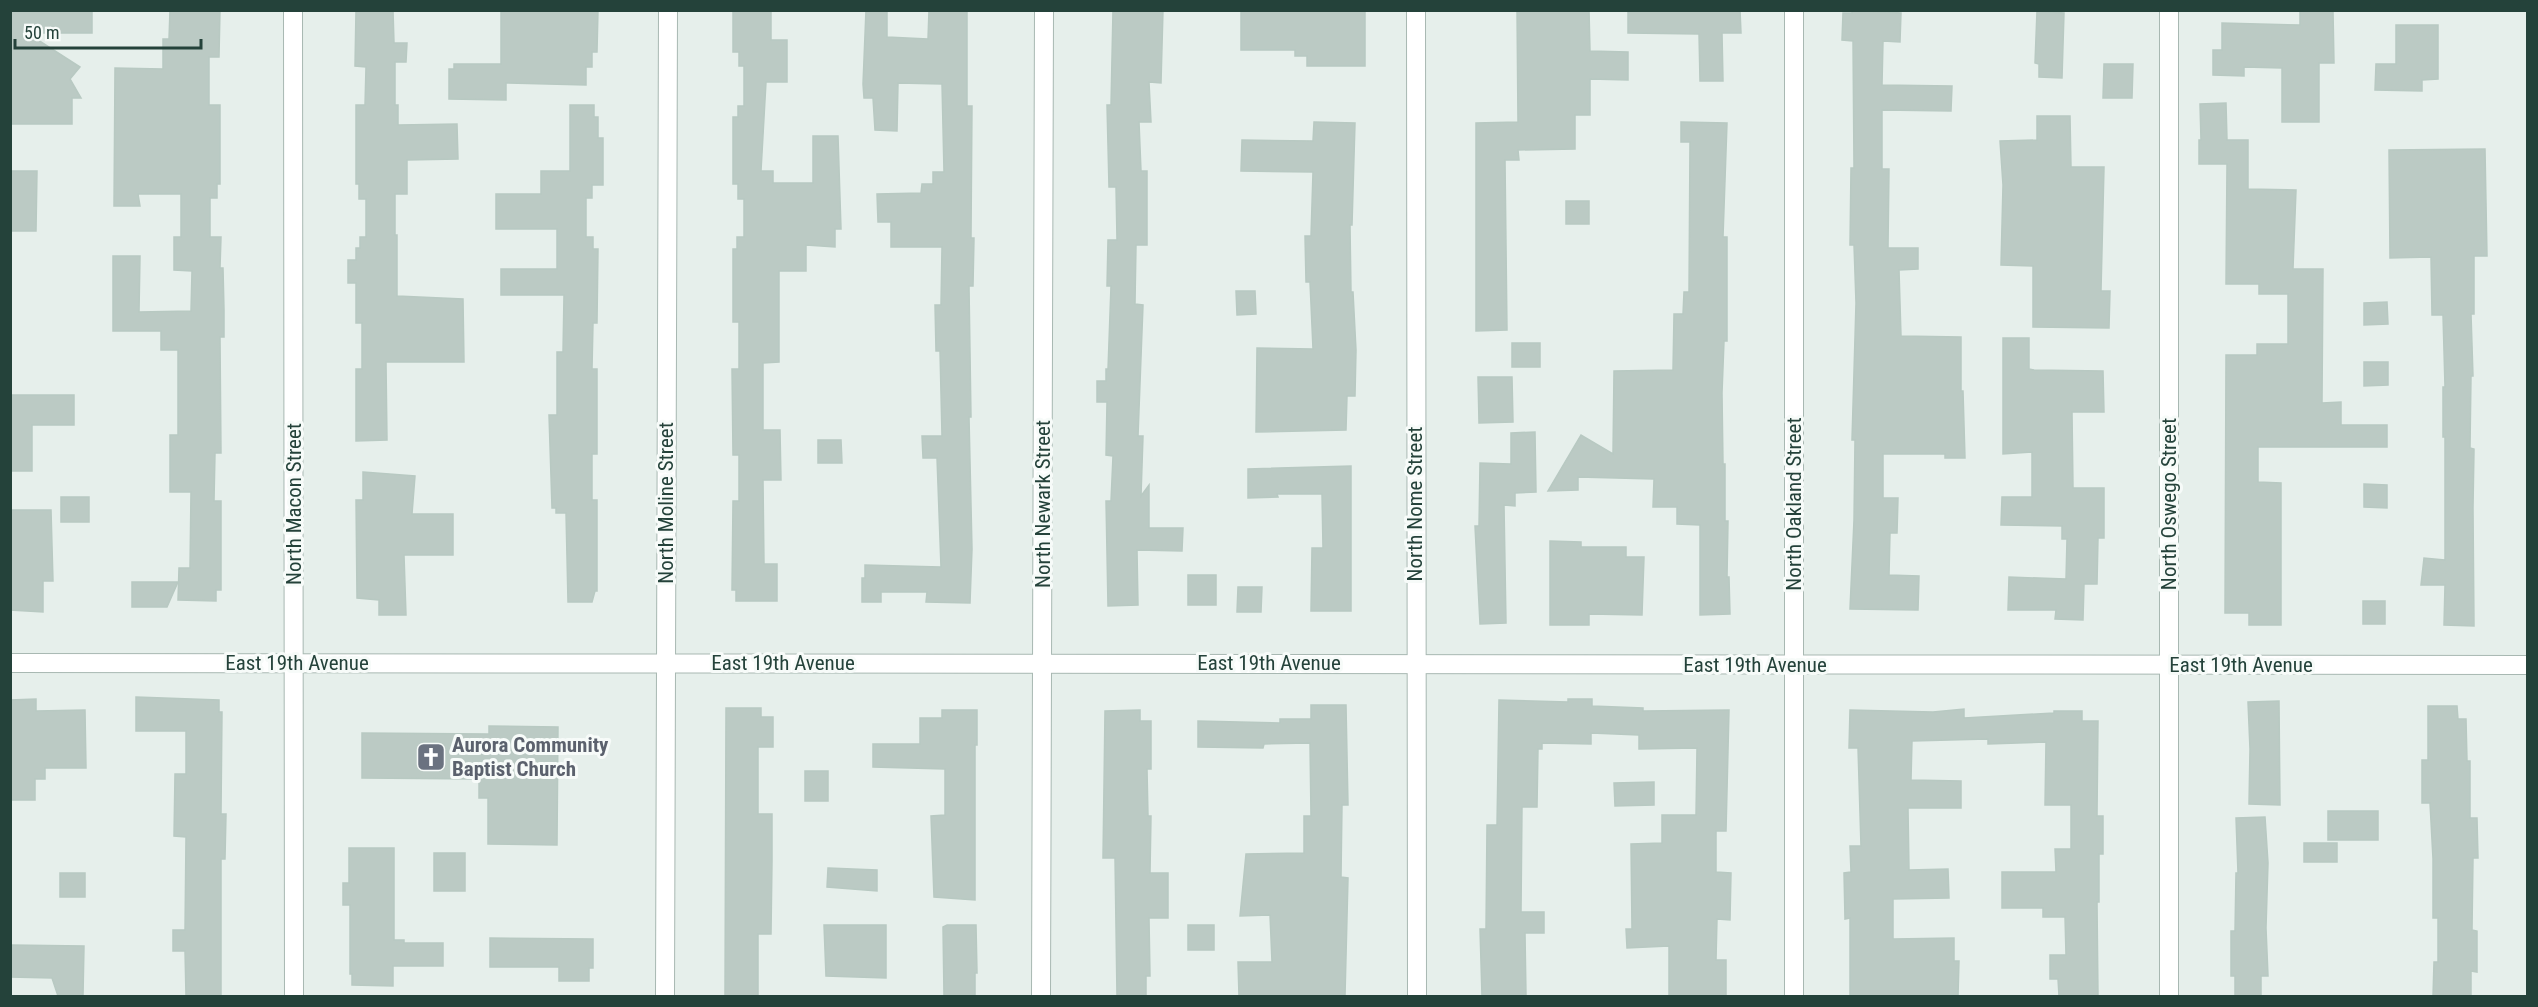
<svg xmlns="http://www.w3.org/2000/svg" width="2538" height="1007" viewBox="0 0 2538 1007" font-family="'Roboto Condensed',sans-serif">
	<rect width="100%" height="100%" fill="#e6efeb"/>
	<g fill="#bbcac4" stroke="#b8c9c2" stroke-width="1.5">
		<polygon points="10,10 92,10 92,33 27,33 80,67 70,79 81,98 72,98 72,124 10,124"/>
		<polygon points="170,10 220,10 219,57 209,57 209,105 220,105 220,184 217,184 217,198 210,198 210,237 221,237 220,268 223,268 224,310 224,337 220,337 221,453 215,453 214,501 221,501 221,590 216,590 216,601 178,600 179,568 190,568 191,492 170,492 170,435 178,435 178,350 161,350 161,331 113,331 113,256 140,256 139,312 191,311 192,271 174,270 174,237 181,237 181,194 138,194 140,206 114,206 115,68 163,69 163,39 169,39"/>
		<polygon points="356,10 393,10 394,43 407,43 406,62 395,62 395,105 398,105 398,125 457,124 458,159 407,160 407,194 395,194 395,235 397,235 397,296 463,299 464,362 386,362 387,440 356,441 356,369 362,369 362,323 356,323 356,283 348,283 348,260 356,260 356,248 360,248 360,237 366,237 366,199 359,199 359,184 356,184 356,105 365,105 366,67 355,66"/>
		<polygon points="501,10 598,10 597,52 592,52 592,67 586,67 586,85 506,83 506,100 449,99 449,69 454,69 454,64 501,64"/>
		<polygon points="733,10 771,10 771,40 787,40 787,82 766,82 761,171 773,171 773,183 813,183 813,136 838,136 841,229 835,229 835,247 806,245 806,271 779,271 779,362 763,363 763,430 780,430 781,480 763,480 764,564 777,564 777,601 736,601 736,590 732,590 733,501 739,501 739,455 733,455 732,369 739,369 739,322 733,322 733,249 737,249 737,237 744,237 744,199 738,199 738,184 733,184 733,117 738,117 738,106 744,106 744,66 739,66 739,52 733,52"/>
		<polygon points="866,10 887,10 887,37 928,39 929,10 967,10 967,106 972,106 971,238 974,238 973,286 969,286 971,417 969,417 972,549 970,603 926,602 927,592 881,592 881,602 862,602 862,578 865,578 865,565 941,567 937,458 923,458 922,436 942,436 940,351 936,351 935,305 941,305 942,247 891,247 891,222 878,222 877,194 921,193 922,184 933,184 933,172 944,172 942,84 898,83 897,131 875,130 873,98 864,98 863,84"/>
		<polygon points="1113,10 1163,10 1161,83 1149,82 1151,122 1139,122 1141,171 1147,171 1147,245 1136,245 1135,304 1143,305 1138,436 1143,436 1141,496 1149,485 1149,528 1183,528 1182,551 1137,550 1138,605 1108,606 1106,501 1111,501 1113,456 1106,455 1107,402 1097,402 1097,381 1106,381 1106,369 1108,369 1111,286 1107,286 1108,240 1117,240 1116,187 1109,187 1107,105 1111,105"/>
		<polygon points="1241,10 1365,10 1365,66 1307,66 1307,56 1295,56 1295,50 1241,50"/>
		<polygon points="1517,10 1589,10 1590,51 1628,52 1628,80 1590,79 1590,115 1575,115 1575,149 1518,150 1519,160 1505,160 1507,330 1476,331 1476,123 1518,122"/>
		<polygon points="1628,10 1740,10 1741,33 1722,33 1723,81 1700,81 1699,34 1628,33"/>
		<polygon points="1852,10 1901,13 1900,42 1883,41 1882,85 1952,86 1951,111 1882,110 1882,169 1889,169 1888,248 1918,248 1918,269 1899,270 1901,336 1961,337 1961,391 1963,391 1965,458 1945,458 1945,454 1883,454 1883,498 1898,498 1897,533 1890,533 1889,575 1919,576 1918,610 1850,609 1854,520 1855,440 1852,440 1856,303 1854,245 1850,245 1851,168 1854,168 1853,41 1842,40 1843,13 1852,13"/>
		<polygon points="2300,10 2333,10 2334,63 2319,63 2319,122 2282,122 2282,68 2244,67 2244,76 2213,75 2213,50 2222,50 2222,23 2300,25"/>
		<polygon points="2037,11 2064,13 2062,78 2039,77 2039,64 2035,63"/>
		<polygon points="2396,25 2438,25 2438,79 2422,80 2422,91 2375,90 2376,64 2396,64"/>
		<polygon points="2104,64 2133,64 2132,98 2103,98"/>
		<polygon points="2226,103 2227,140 2248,140 2248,189 2296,190 2293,269 2323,269 2322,403 2341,402 2341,425 2387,425 2387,447 2258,447 2258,482 2281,483 2281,625 2249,625 2249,613 2225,613 2226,355 2257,355 2257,344 2288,344 2288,294 2259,294 2259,284 2226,284 2227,164 2199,164 2199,140 2201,140 2200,104"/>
		<polygon points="570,105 594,105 594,117 598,117 598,138 603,138 603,185 592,185 592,198 586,198 586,237 593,237 593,249 598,249 597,323 593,323 592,369 597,369 597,454 592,454 592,500 597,500 597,591 595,591 592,602 568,602 566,513 556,513 556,508 552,508 549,415 557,415 557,352 563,352 564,295 501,295 501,269 557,269 557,229 496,229 496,194 541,194 541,171 570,171"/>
		<polygon points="2037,116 2070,116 2071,167 2104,167 2101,291 2110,291 2109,328 2033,327 2033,266 2001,265 2003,185 2000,141 2037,140"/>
		<polygon points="1314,122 1355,123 1352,225 1350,225 1351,292 1353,292 1356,350 1355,396 1347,396 1346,430 1256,432 1257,348 1313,349 1310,282 1306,282 1305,236 1311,236 1313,172 1241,171 1242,140 1313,141"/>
		<polygon points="1681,122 1727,123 1723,237 1727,237 1727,341 1724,341 1722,393 1723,464 1725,464 1725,521 1728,521 1727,577 1729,577 1730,614 1700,615 1700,525 1677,524 1677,507 1653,507 1654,479 1578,477 1578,490 1548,491 1581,435 1613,454 1614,371 1673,370 1674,314 1683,314 1684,292 1689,292 1690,142 1681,142"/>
		<polygon points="2485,149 2487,256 2474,256 2474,314 2471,314 2473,376 2471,376 2470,448 2474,449 2473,508 2474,626 2444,625 2445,585 2421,585 2424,558 2445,560 2445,437 2443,437 2443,387 2445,387 2443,315 2432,315 2431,257 2390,258 2389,150"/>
		<polygon points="10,171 37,171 36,231 10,231"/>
		<rect x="1566" y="201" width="23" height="23"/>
		<polygon points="1236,291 1255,291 1256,314 1237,315"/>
		<polygon points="2387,302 2388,324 2364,325 2364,303"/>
		<polygon points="2003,338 2029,338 2029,369 2034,370 2103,371 2104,412 2072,412 2073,488 2104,488 2104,538 2098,538 2097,584 2084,584 2083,620 2055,619 2056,610 2008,610 2009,577 2066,579 2067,539 2062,539 2062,526 2001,525 2002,497 2032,497 2032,452 2003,454"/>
		<rect x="1512" y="343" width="28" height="24"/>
		<polygon points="2364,362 2388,362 2388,385 2364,386"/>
		<polygon points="1478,377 1512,377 1513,422 1479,423"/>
		<polygon points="10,395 74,395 74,425 32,425 32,471 10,471"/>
		<polygon points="1535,432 1536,492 1515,493 1515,506 1504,505 1506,623 1480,624 1475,526 1479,526 1480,463 1511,464 1511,433"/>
		<polygon points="818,440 841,440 842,463 818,463"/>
		<polygon points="1351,466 1351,611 1311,611 1312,548 1323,548 1322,494 1277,494 1278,497 1248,498 1248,469"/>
		<polygon points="363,472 415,476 412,514 453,514 453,555 404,555 406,615 379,615 379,600 357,598 356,500 363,500"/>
		<polygon points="2364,484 2387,485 2387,508 2364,507"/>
		<rect x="61" y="497" width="28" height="25"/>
		<polygon points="10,510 51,510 53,581 43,581 43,612 10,610"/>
		<polygon points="1550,541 1581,542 1581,547 1626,547 1626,557 1644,557 1642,615 1589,614 1589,625 1550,625"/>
		<rect x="1188" y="575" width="28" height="30"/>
		<polygon points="132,582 178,582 167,607 132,607"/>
		<polygon points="1238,587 1262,587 1261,612 1237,612"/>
		<rect x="2363" y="601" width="22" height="23"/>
		<polygon points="136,697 219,700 219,712 222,712 221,814 226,814 225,859 221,859 221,996 186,996 185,951 173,951 173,930 185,930 186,837 174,836 175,774 186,774 186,731 136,731"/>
		<polygon points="36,699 36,711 85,710 86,768 45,768 45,779 35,779 35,800 10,800 10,700"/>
		<polygon points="1568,699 1592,699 1592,706 1643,708 1643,711 1729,710 1726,831 1716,831 1716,872 1731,873 1730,920 1717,919 1716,960 1726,960 1726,996 1669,996 1669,946 1627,948 1626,929 1632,929 1631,844 1662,843 1662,815 1696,815 1697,748 1639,749 1639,735 1591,733 1591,744 1542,743 1542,749 1538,749 1537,807 1522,807 1521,912 1544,912 1544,933 1525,933 1526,996 1482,996 1480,929 1486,929 1487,825 1497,825 1499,700 1568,702"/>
		<polygon points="2279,701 2280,805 2249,804 2250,749 2248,702"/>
		<polygon points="1311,705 1346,705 1348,805 1342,805 1341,877 1348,878 1345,996 1239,996 1238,962 1272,962 1270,915 1240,916 1246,854 1304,853 1304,816 1311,816 1310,743 1264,744 1263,748 1198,747 1198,721 1280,723 1280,719 1311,719"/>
		<polygon points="2428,706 2457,706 2458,719 2466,719 2467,761 2470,761 2470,818 2477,818 2478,858 2473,858 2472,930 2477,931 2477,972 2471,971 2471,996 2433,996 2434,962 2438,962 2438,918 2433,918 2433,859 2430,803 2422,803 2422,760 2428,760"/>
		<polygon points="726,708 761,708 761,717 773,717 773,747 758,747 758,814 772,814 772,861 771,934 758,934 758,996 725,996"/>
		<polygon points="1964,709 1964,718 2054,713 2054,711 2082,711 2082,721 2098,721 2097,816 2103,816 2103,854 2099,854 2099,902 2097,902 2098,996 2059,996 2058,979 2050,979 2050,955 2066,955 2065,917 2043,917 2043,908 2002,908 2002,872 2056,872 2055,849 2071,849 2071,805 2045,805 2046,742 1988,744 1988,739 1912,741 1911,780 1961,781 1961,808 1908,808 1909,870 1948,869 1949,898 1893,899 1893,939 1954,938 1954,961 1959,961 1958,996 1850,996 1850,918 1845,919 1844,873 1851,872 1850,846 1861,846 1858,748 1849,748 1850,710 1933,712"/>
		<polygon points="942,710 977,710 977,745 975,745 975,900 934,897 931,816 945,815 945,769 873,767 873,744 920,744 920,718 942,718"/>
		<polygon points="1140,710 1140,721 1151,721 1151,769 1147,769 1148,816 1151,816 1150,873 1168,873 1168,918 1149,918 1150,976 1146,976 1146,996 1117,996 1115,858 1103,858 1105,711"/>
		<polygon points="489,726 558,727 557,845 488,844 488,798 479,798 479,779 362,778 362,733 489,734"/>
		<rect x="805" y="771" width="23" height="30"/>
		<polygon points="1654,782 1654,805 1615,806 1614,783"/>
		<rect x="2328" y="811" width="50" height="29"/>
		<polygon points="2265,817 2268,863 2266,928 2268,976 2261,976 2261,996 2235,996 2235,976 2231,976 2231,931 2235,931 2236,873 2238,873 2236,818"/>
		<rect x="2304" y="843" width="33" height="19"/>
		<polygon points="349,848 394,848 394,940 404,940 404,943 443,943 443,966 393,966 393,986 352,985 352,974 350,974 350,905 343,905 343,883 349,883"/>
		<rect x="434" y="853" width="31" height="38"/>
		<polygon points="828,868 877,870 877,891 827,887"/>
		<rect x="60" y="873" width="25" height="24"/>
		<polygon points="824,925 886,925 886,978 826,976"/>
		<polygon points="947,925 976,925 977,973 975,973 975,996 944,996 943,927"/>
		<rect x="1188" y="925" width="26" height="25"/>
		<polygon points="490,938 593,939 593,968 589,968 589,981 559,981 559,967 490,967"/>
		<polygon points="10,945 84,946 83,996 58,996 52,978 10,977"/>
	</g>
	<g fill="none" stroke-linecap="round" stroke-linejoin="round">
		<g stroke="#a8b8b2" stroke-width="20">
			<g id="minor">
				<polyline points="293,10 294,996"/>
				<polyline points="1416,10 1417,996"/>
				<polyline points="10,663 2528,665"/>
				<polyline points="1041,996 1044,10"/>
				<polyline points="1794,996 1794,10"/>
				<polyline points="2169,996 2169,10"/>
			</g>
		</g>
		<g stroke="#a8b8b2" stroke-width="20">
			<polyline id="tertiary" points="665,996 668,10"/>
		</g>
		<use href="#minor" stroke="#fff" stroke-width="18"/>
		<use href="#tertiary" stroke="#fff" stroke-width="18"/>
	</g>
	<defs>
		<g id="church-square" transform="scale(1.5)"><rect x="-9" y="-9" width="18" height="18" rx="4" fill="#6b7280" stroke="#f7fbf9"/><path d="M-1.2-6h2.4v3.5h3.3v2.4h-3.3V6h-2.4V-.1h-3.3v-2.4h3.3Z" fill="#fff"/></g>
	</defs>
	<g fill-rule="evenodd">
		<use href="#church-square" x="431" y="757"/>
	</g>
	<g text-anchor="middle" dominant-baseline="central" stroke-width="6" stroke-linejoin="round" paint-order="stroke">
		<g font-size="21" fill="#24423a" stroke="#f7fbf9">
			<text transform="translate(666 503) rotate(-90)">North Moline Street</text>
			<text transform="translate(294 504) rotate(-90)">North Macon Street</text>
			<text transform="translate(1043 504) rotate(-90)">North Newark Street</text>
			<text transform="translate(1415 504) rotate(-90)">North Nome Street</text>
			<text transform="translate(1794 504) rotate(-90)">North Oakland Street</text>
			<text transform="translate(2169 504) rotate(-90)">North Oswego Street</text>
			<text x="297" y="663">East 19th Avenue</text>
			<text x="783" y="663">East 19th Avenue</text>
			<text x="1269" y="663">East 19th Avenue</text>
			<text x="1755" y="665">East 19th Avenue</text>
			<text x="2241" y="665">East 19th Avenue</text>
		</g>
		<g font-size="21" font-weight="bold" fill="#5b616d" stroke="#f7fbf9" text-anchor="start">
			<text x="452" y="745">Aurora Community<tspan x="452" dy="24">Baptist Church</tspan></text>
		</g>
	</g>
	<rect width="2538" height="1007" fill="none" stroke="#24423a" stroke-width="24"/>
	<path d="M15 39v9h186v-9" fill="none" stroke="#24423a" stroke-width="3"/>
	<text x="24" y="39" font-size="18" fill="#24423a" stroke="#f7fbf9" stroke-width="4.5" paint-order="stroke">50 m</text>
</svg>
